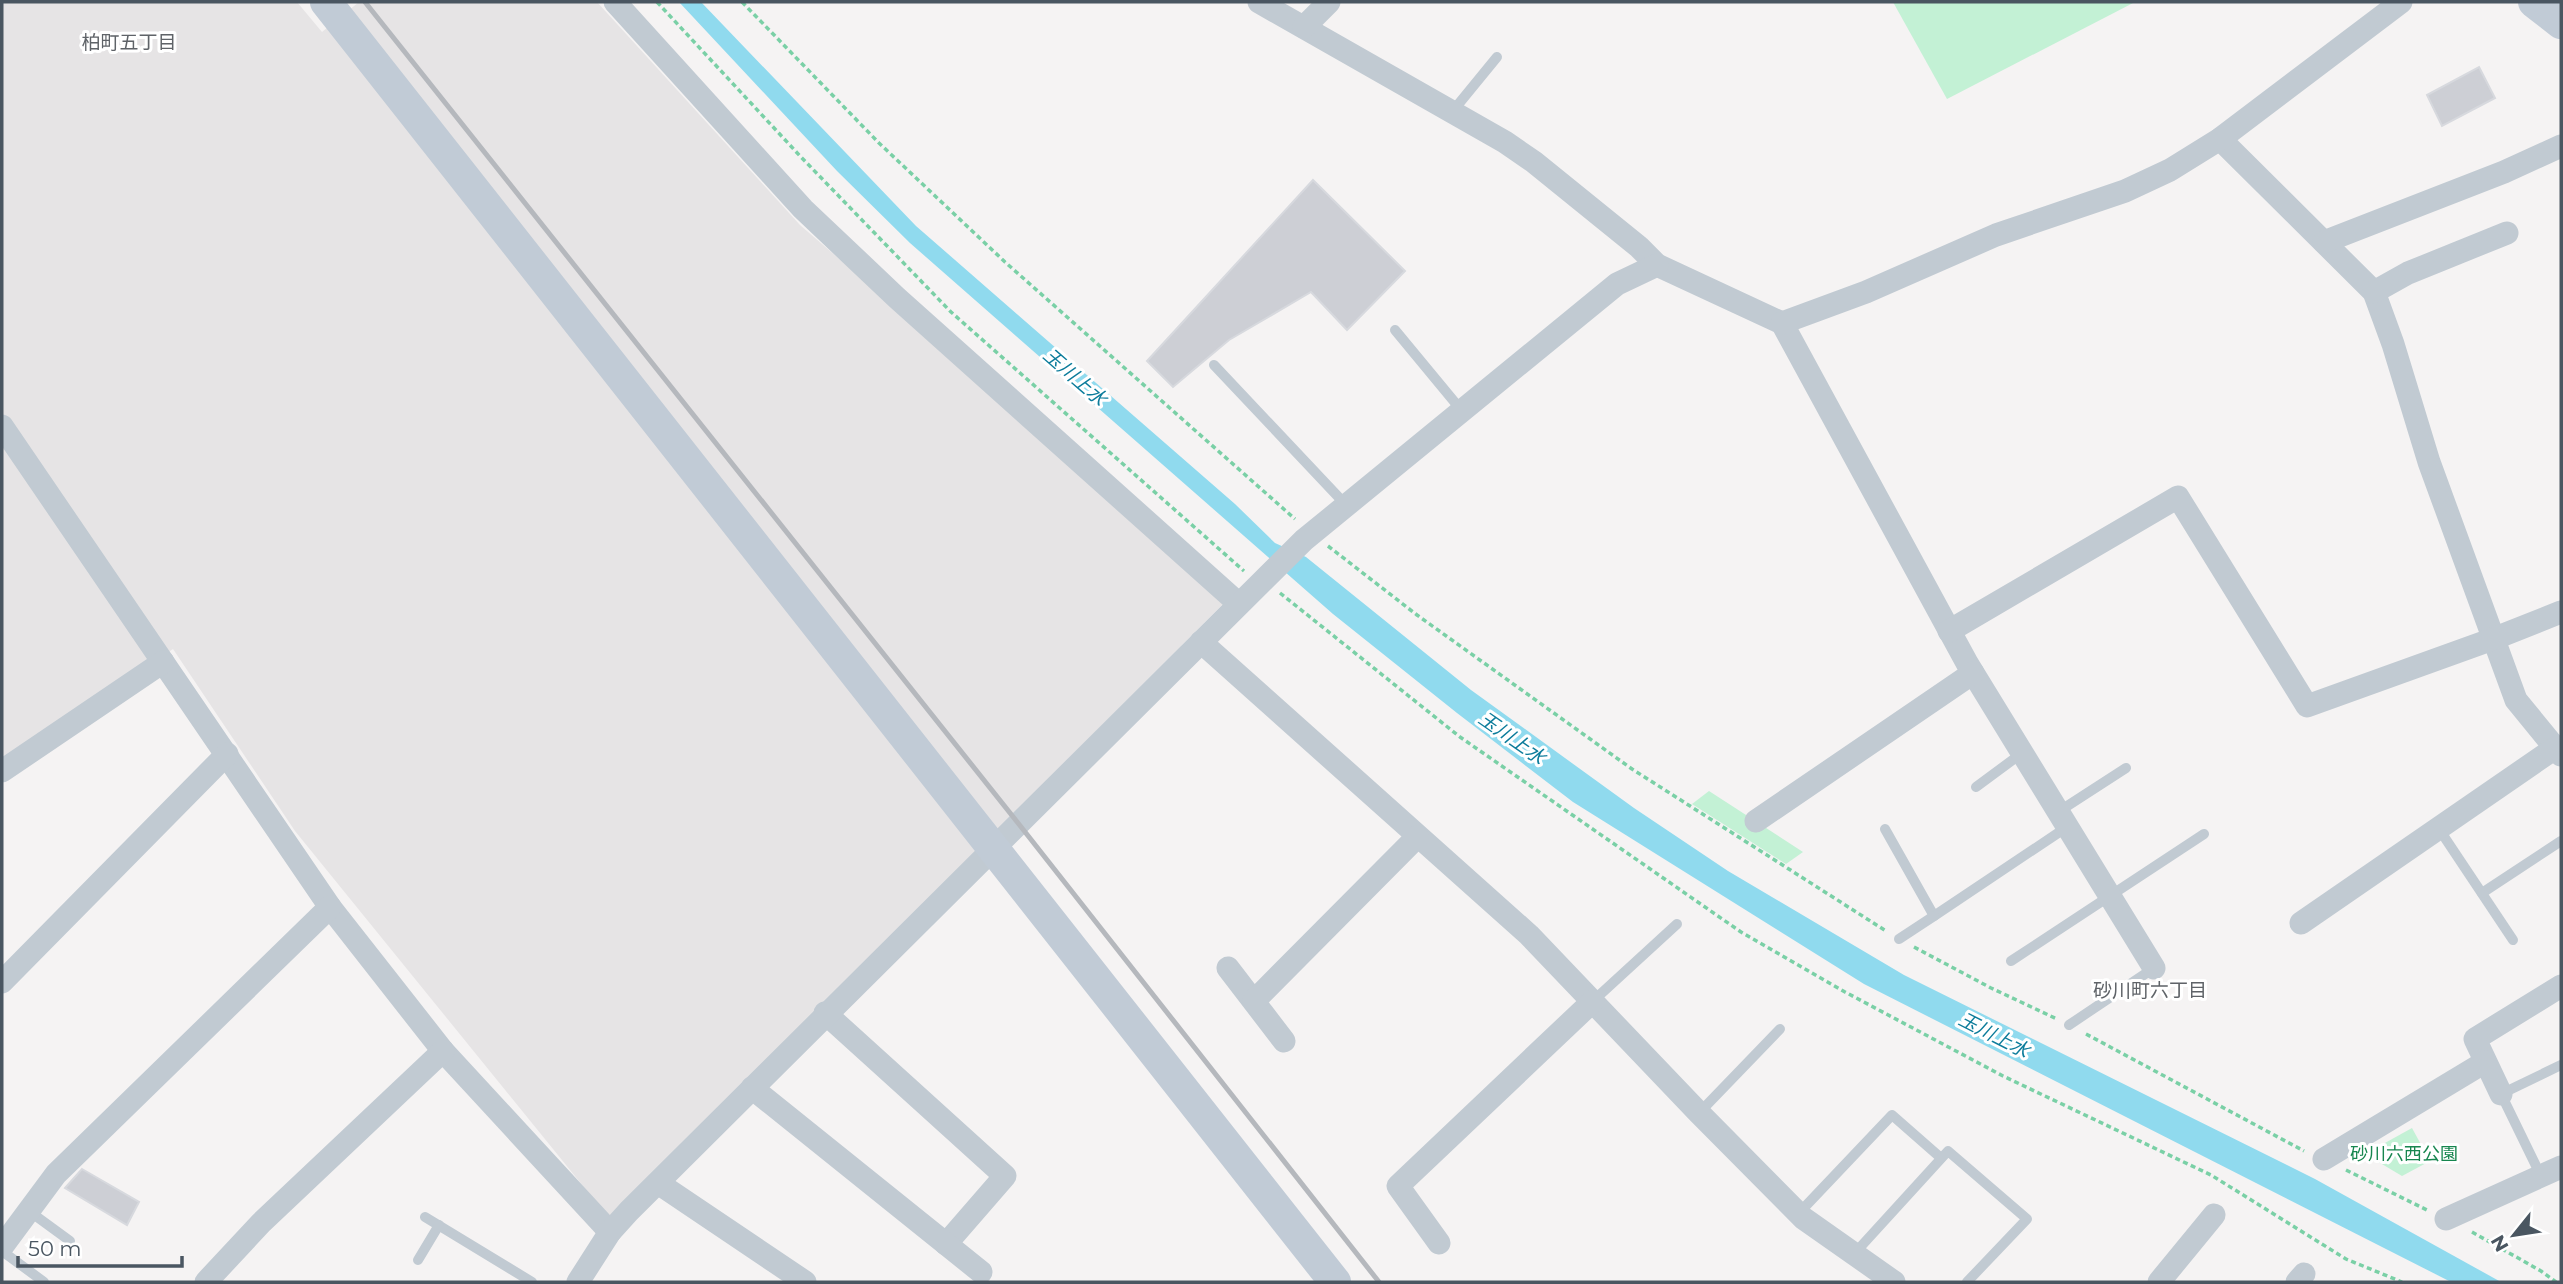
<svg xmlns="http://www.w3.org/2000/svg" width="2563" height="1284" viewBox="0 0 2563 1284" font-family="Montserrat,'Noto Sans JP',sans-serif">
	<rect width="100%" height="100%" fill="#f5f3f3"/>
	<polygon fill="#e6e4e5" points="2,2 297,2 322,32 359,2 597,2 800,225 1230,597 609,1218 295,831 173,649 2,763"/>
	<g fill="#c3f1d5">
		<polygon points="1893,2 2135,2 1947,99"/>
		<polygon points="1709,791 1803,852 1786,864 1692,804"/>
		<polygon points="2412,1128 2430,1161 2402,1176 2365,1154"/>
	</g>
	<polygon fill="#90daee" points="679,2 701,2 916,226 1235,504 1275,543 1306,557 1471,690 1634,808 1728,871 1904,975 2315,1179 2501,1282 2451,1282 1864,984 1573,802 1457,713 1333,614 910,243 837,171"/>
	<g fill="#cdcfd5" stroke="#d7d9de" stroke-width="2">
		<polygon points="2479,67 2495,98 2442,126 2427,95"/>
		<polygon points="1313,180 1405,271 1347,330 1311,292 1229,340 1173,387 1147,361"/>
		<polygon points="82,1169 139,1202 127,1225 65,1188"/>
	</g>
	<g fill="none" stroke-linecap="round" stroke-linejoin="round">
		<g stroke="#7ad0a6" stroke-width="3.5" stroke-dasharray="5 3.5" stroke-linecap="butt">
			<polyline points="657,2 801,157 951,312 1244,571"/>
			<polyline points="742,2 879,143 1005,262 1295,519"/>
			<polyline points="1328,546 1417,615 1632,769 1886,931"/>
			<polyline points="1280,593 1460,737 1741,932 1845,992 2003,1076 2211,1175 2346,1259 2402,1282"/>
			<polyline points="1914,947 1991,988 2057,1019"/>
			<polyline points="2086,1034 2304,1151"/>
			<polyline points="2346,1170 2427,1210"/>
			<polyline points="2472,1232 2541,1271 2556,1282"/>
		</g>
		<g stroke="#c1cad2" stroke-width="10">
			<polyline points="1452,112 1497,57"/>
			<polyline points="1395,330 1462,411"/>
			<polyline points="1214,365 1346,505"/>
			<polyline points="1976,787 2022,753"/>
			<polyline points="2058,812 2126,768"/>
			<polyline points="1885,829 1934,916 2067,827"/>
			<polyline points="2439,829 2513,940"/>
			<polyline points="2482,893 2561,841"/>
			<polyline points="1899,939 1934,916"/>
			<polyline points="2011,961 2204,834"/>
			<polyline points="1593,1001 1677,924"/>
			<polyline points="2069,1025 2154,968"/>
			<polyline points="1699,1113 1780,1029"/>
			<polyline points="2541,1176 2501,1094 2561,1065"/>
			<polyline points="29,1211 70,1241"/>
			<polyline points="1799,1213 1892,1115 1941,1158"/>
			<polyline points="425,1217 532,1282"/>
			<polyline points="2,1251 44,1282"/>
			<polyline points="1854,1254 1948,1151 2027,1219 1967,1282"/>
			<polyline points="418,1260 439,1225"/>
		</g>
		<g stroke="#c1cad2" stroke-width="23">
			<polyline points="615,2 803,209 897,298 1239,604"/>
			<polyline points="1259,2 1505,142 1534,162 1639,247 1657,265 1782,323 1967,663 2154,968"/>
			<polyline points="1304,27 1329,2"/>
			<polyline points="2220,139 2374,292 2393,344 2429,462 2516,700 2561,755"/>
			<polyline points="2324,242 2504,172 2561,146"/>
			<polyline points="2374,292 2408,273 2507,233"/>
			<polyline points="1782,323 1866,292 1996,235 2125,191 2170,170 2220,139 2401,2"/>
			<polyline points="2,426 330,907 443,1051 610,1232"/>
			<polyline points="1949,631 2178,497 2307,706 2493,639 2561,612"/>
			<polyline points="1201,642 1529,935 1699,1113 1803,1218 1894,1282"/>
			<polyline points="2,771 163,662"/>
			<polyline points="1756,821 1973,673"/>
			<polyline points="2301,923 2555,748"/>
			<polyline points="1228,968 1284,1041"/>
			<polyline points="2,982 227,754"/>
			<polyline points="1254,1001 1417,837"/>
			<polyline points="825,1013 1005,1176 946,1244"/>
			<polyline points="752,1088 981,1272"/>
			<polyline points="2501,1094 2475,1039 2561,986"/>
			<polyline points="2324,1159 2485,1062"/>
			<polyline points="658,1183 805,1282"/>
			<polyline points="2446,1219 2561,1167"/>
			<polyline points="1439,1243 1398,1186 1593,1001"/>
			<polyline points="2,1247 56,1174 330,907"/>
			<polyline points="206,1282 261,1223 443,1051"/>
			<polyline points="578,1282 610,1232 629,1211 1304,540 1617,284 1657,265"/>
			<polyline points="2159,1282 2214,1215"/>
			<polyline points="2297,1282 2304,1274"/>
		</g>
		<g stroke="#c1cbd6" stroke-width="32">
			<polyline points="326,2 1335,1282"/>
			<polyline points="2534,2 2561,23"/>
		</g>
		<polyline stroke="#b5b8bd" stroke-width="5" points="365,2 1018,823 1379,1282"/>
	</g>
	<g text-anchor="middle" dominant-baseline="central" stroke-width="6" stroke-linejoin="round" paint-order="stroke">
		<g font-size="18" fill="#17864f" stroke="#fff">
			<text x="2404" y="1154">砂川六西公園</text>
		</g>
		<g font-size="19" fill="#5f6368" stroke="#fff">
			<text x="129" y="42">柏町五丁目</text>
			<text x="2150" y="990">砂川町六丁目</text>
		</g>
		<g font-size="19" font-style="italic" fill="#0c7c9b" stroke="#fff">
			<text transform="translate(1075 377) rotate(41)">玉川上水</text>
			<text transform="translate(1512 738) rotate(35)">玉川上水</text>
			<text transform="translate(1994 1035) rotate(27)">玉川上水</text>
		</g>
	</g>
	<rect width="2563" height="1284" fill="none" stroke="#4a5661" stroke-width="7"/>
	<g transform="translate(2514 1235) rotate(240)" stroke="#ffffff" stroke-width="5" paint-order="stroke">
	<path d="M0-5L12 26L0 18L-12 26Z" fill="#4a5661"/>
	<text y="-10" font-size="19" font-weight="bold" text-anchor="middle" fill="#4a5661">N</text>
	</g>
	<path d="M18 1256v10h164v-10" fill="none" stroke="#4a5661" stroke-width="3.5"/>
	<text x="28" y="1256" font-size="21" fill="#4a5661" stroke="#ffffff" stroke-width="5" paint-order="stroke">50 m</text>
</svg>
